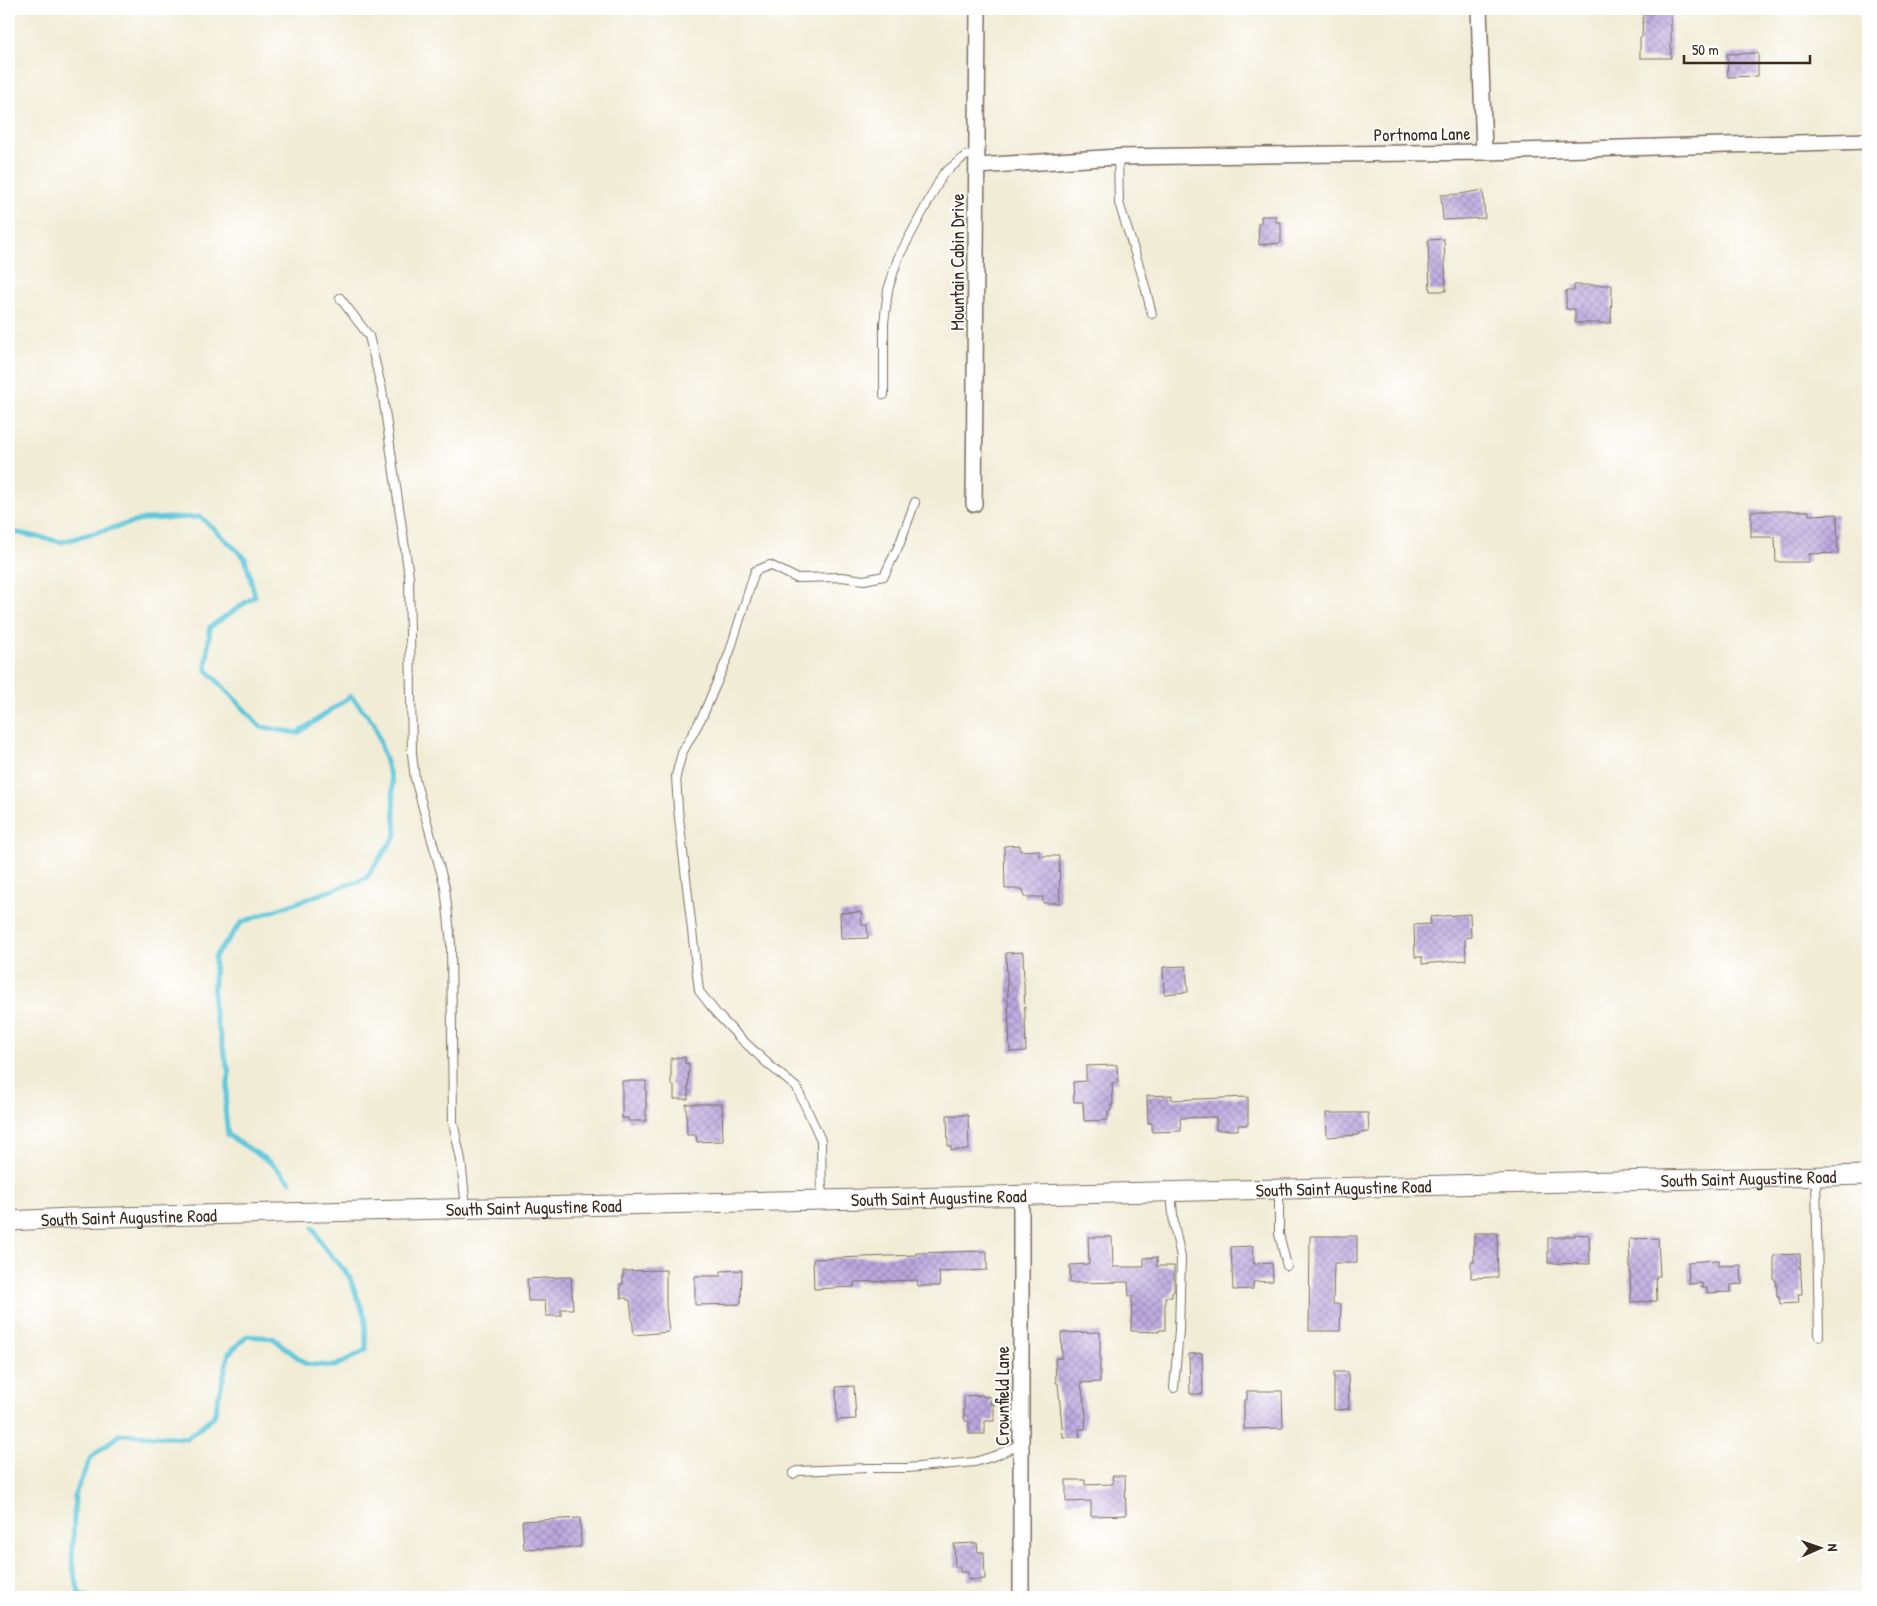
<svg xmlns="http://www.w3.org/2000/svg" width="1877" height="1606" viewBox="0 0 1877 1606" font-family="'Patrick Hand',sans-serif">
	<defs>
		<pattern id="building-cross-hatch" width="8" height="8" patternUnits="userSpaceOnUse" patternTransform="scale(1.25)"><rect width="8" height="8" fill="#bca8e0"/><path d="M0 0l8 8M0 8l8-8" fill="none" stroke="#9a89b5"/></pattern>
	</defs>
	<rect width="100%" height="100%" fill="#fff"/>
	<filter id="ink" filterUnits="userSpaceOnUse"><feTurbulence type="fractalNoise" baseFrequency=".02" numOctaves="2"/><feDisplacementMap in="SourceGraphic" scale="10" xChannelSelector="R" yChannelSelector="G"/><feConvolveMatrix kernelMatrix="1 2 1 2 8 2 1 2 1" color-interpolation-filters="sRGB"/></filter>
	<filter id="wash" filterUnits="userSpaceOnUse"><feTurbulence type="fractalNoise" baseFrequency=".0096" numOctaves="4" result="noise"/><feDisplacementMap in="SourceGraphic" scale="20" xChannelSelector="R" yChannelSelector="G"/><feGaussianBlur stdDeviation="1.12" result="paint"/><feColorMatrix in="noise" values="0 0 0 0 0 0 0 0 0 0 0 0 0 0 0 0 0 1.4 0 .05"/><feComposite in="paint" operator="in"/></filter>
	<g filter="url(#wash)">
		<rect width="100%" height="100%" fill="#f1ecd6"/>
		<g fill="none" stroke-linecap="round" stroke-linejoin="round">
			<g stroke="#5fc7db" stroke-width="5">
				<polyline points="9,531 62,542 145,519 201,517 245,558 255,596 210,627 206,669 261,727 298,733 351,696 374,723 392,782 396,835 366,878 242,922 215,956 213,1005 229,1073 225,1110 228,1135 270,1162 290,1181"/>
				<polyline points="90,1597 79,1593 72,1563 75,1494 91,1457 120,1434 187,1438 214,1416 229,1353 247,1336 273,1338 306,1364 335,1366 366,1350 365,1317 349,1276 324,1247 313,1227"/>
			</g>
		</g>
		<g id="blocks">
			<g fill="url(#building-cross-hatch)">
				<polygon points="1653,9 1671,9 1671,58 1640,58 1640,37 1642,37 1643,13 1653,13"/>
				<polygon points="1758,53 1758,76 1728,77 1727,54"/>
				<polygon points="1483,190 1485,218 1443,220 1441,195 1460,194"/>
				<polygon points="1261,216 1276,216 1276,222 1281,222 1281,243 1259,245 1258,223 1261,223"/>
				<polygon points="1444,239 1446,291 1430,291 1428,240"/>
				<polygon points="1574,285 1612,285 1611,323 1575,323 1575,309 1566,309 1566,291 1574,291"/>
				<polygon points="1751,511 1809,511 1809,515 1837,514 1838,553 1809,554 1809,562 1776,562 1775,537 1751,537"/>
				<polygon points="1020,845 1020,851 1039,850 1039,856 1059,856 1060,903 1043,903 1043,897 1024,897 1023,889 1005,889 1004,846"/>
				<polygon points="861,912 862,925 867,925 868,938 841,939 840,913"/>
				<polygon points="1470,914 1471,937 1465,938 1466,960 1422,964 1422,957 1415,957 1414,925 1431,924 1430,917"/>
				<polygon points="1023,952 1026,1051 1010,1052 1006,953"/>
				<polygon points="1186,966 1188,992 1164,994 1163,967"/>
				<polygon points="685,1057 685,1064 689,1063 688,1099 674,1099 674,1085 671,1085 671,1058"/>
				<polygon points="1117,1065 1118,1083 1112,1083 1113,1105 1111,1105 1111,1111 1108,1111 1108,1120 1084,1121 1083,1102 1074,1102 1073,1082 1086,1081 1086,1066"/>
				<polygon points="622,1081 646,1081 646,1121 628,1121 628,1118 622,1118"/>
				<polygon points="1172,1095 1172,1100 1248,1097 1248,1125 1238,1125 1238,1130 1216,1130 1216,1117 1180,1118 1181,1131 1152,1132 1152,1123 1148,1123 1147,1096"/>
				<polygon points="686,1104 722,1104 723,1141 697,1142 696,1135 687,1135"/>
				<polygon points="1326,1113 1368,1113 1369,1132 1358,1133 1358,1135 1327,1137"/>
				<polygon points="947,1115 968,1115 969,1150 951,1150 951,1146 948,1146"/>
				<polygon points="1474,1233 1497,1233 1498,1277 1471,1278 1471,1262 1474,1262"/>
				<polygon points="1574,1234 1589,1235 1590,1264 1548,1263 1548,1238 1565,1237 1565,1236 1575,1236"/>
				<polygon points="1310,1236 1357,1236 1357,1263 1334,1263 1333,1304 1341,1304 1340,1331 1309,1331"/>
				<polygon points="1088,1237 1112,1237 1113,1267 1144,1267 1144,1258 1157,1257 1157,1266 1174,1266 1174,1292 1172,1292 1172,1297 1165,1297 1165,1330 1159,1330 1159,1332 1131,1331 1132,1296 1129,1296 1128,1282 1070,1283 1070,1265 1089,1264"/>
				<polygon points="1658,1238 1660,1276 1656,1276 1657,1301 1631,1302 1629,1239"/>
				<polygon points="1253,1246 1254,1264 1272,1263 1273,1281 1253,1282 1253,1289 1233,1290 1231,1247"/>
				<polygon points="987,1251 987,1270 939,1272 940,1286 918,1286 917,1280 854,1282 854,1287 814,1289 813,1259 916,1255 916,1253"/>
				<polygon points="1800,1254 1802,1294 1798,1294 1799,1303 1780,1304 1779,1296 1777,1296 1776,1280 1774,1280 1774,1255"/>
				<polygon points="1718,1260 1718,1266 1741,1265 1742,1284 1731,1285 1731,1292 1707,1293 1707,1288 1702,1288 1702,1283 1689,1284 1688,1262"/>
				<polygon points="666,1270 666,1305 669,1332 634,1335 630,1300 627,1300 627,1298 621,1298 620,1284 623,1284 623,1271"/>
				<polygon points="742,1270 741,1304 695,1305 695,1276 721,1276 721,1271"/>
				<polygon points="563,1277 571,1277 573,1309 561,1309 561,1316 546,1316 545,1301 528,1301 527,1279"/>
				<polygon points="1100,1332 1100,1382 1081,1383 1086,1415 1085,1429 1079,1429 1080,1437 1063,1437 1058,1383 1056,1383 1055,1358 1062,1358 1061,1333"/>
				<polygon points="1202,1353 1203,1394 1190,1394 1189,1354"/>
				<polygon points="1334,1372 1348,1372 1349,1409 1334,1410"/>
				<polygon points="854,1386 856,1419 837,1420 836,1387"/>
				<polygon points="1247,1391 1282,1391 1283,1428 1244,1429 1244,1400 1247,1400"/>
				<polygon points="983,1395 983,1397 990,1397 990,1404 994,1404 994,1421 985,1421 985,1434 969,1434 969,1421 965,1421 964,1414 964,1396"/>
				<polygon points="1112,1476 1125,1476 1126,1515 1091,1516 1091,1501 1066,1502 1066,1480 1085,1480 1085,1485 1113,1484"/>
				<polygon points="580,1518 581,1547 524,1549 522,1521"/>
				<polygon points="977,1543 978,1552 984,1552 985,1579 968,1580 968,1572 960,1572 960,1567 955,1567 954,1544"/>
			</g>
		</g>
	</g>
	<g filter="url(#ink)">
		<use href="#blocks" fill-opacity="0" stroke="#7b6e5e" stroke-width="1"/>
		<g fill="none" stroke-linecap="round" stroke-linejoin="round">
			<g stroke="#7b6e5e" stroke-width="10">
				<g id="service">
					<polyline points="1118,157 1119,203 1142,275 1152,314"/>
					<polyline points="340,298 369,336 382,390 409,576 412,754 415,779 445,887 451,944 453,1122 461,1160 466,1208"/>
					<polyline points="884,395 884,323 888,290 898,258 943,174 965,156 977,153"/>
					<polyline points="1816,1176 1819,1336"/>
					<polyline points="1279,1189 1279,1234 1287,1266"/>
					<polyline points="1171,1193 1174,1225 1181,1257 1179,1330 1174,1388"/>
					<polyline points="822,1199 821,1140 797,1088 768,1064 738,1036 717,1014 699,991 678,809 676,776 682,753 703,715 729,654 755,571 770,565 796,578 842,577 864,580 884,576 900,543 915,502"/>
					<polyline points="793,1474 797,1471 867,1468 907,1468 975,1462 997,1455 1021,1444"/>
				</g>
			</g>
			<g stroke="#7b6e5e" stroke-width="18">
				<g id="minor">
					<polyline points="1479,9 1484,152"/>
					<polyline points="977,166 1118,157 1484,152 1868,141"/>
					<polyline points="974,504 978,9"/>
					<polyline points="1021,1597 1021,1195"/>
				</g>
			</g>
			<g stroke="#7b6e5e" stroke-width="21">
				<g id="tertiary">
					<path id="s1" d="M 9,1221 L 70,1218 L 1868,1175"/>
				</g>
			</g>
			<use href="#service" stroke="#fff" stroke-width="8"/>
			<use href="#minor" stroke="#fff" stroke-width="15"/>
			<use href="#tertiary" stroke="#fff" stroke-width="19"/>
		</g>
	</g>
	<g text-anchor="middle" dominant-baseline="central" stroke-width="4" stroke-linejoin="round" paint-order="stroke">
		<g font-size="18" fill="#3b2a1e" stroke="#fff">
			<text transform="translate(1422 134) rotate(-1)">Portnoma Lane</text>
			<text transform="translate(957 262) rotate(-90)">Mountain Cabin Drive</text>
			<text stroke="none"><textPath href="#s1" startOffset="1740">South Saint Augustine Road</textPath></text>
			<text stroke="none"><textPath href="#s1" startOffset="1335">South Saint Augustine Road</textPath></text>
			<text stroke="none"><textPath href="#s1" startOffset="930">South Saint Augustine Road</textPath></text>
			<text stroke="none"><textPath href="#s1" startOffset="525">South Saint Augustine Road</textPath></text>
			<text stroke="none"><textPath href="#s1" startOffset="120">South Saint Augustine Road</textPath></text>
			<text transform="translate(1002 1396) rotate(-90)">Crownfield Lane</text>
		</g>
	</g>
	<rect width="1877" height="1606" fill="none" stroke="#fff" stroke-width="30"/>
	<g transform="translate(1820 1548) rotate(88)" stroke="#ffffff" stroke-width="4" paint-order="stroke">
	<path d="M0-4L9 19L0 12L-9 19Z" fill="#3b2a1e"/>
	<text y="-8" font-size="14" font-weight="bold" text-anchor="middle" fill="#3b2a1e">N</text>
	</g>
	<path d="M1684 55v8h126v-8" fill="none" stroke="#3b2a1e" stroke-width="2.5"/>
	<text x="1692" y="55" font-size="15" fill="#3b2a1e" stroke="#ffffff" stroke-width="4" paint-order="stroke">50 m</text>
</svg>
